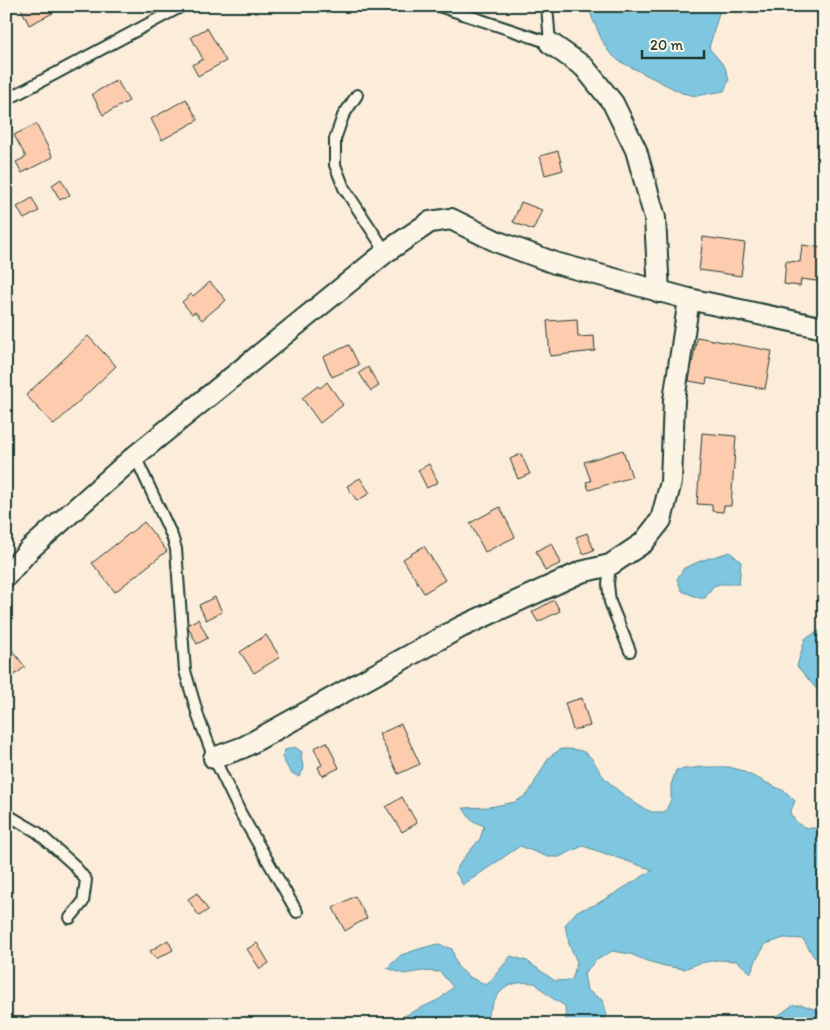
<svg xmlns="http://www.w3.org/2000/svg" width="830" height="1030" viewBox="0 0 830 1030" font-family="Itim,sans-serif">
	<rect width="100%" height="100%" fill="#fcedda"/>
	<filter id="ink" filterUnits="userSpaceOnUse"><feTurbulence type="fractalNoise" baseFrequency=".02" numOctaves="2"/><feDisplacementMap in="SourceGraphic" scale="10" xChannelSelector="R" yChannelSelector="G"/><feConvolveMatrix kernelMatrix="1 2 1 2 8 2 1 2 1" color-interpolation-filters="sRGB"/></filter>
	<g filter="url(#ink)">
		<g fill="#7fc6e0" stroke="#598f9b">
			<polygon points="587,6 721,6 709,48 725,67 729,80 724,91 696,96 682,93 619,61 608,51 601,38"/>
			<polygon points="730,552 741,562 739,584 720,584 713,586 705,598 699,598 682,591 677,579 684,568 703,560"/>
			<polygon points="824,628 824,691 820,693 797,666 805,639"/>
			<polygon points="295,747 302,752 301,758 304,769 299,777 290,772 282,757 285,750"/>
			<path d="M 561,749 C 569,749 581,749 587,754 C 595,760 597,769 603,776 C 611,786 641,810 653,812 C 657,812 661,812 665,812 L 671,800 L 671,785 L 676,770 L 702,767 L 729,767 L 740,770 L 786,792 L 795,801 L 790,813 C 801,830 805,828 824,828 L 824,963 L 814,957 L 803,939 L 784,938 L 766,944 L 757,958 L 751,973 L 737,961 L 718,960 L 700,963 L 684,969 L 665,966 L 647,961 L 630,954 L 612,951 L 597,960 L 584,973 L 587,990 L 602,1000 L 607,1015 L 601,1024 L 566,1024 L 565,1006 L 549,996 L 535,983 C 530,983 524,982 519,983 C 498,985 492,1005 485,1022 L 486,1024 L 393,1024 L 406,1015 L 440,999 L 453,987 L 440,972 L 422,971 L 404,974 L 387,968 L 401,955 L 419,949 L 437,944 L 452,949 L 457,966 L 469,977 L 487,985 L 511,956 L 527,961 L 555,981 L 572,980 L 577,962 L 569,944 L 565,925 L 577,911 L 595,905 L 612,895 L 653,870 L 583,846 L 559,857 L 548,857 L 520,846 L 463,885 L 455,872 L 462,860 L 480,839 L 484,826 L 471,820 L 463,808 L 489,807 L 515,802 L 528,794 L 549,757 Z"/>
			<polygon points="793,1005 803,1005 824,1013 824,1024 766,1024"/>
		</g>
		<g fill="#fdcbad" stroke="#1f3d34">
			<polygon points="20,6 49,6 53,13 29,25"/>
			<polygon points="207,28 226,61 198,76 192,65 203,59 191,37"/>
			<polygon points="117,80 129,101 103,115 92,94"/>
			<polygon points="186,99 198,120 162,140 151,119"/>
			<polygon points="36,124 53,157 22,173 16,162 26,157 14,135"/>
			<polygon points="558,151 563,170 545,175 540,156"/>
			<polygon points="61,179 70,195 60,200 52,185"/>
			<polygon points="32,198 39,211 24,219 17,207"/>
			<polygon points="521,202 542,210 533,230 513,222"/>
			<polygon points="703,237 745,243 741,276 699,270"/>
			<polygon points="802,245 824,248 824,282 801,279 800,286 784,284 786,261 800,262"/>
			<polygon points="210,282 226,300 202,320 195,312 192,314 182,302 191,294 193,296"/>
			<polygon points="577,319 578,337 594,336 595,351 550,356 547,321"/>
			<polygon points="88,336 116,366 54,425 26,395"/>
			<polygon points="697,337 772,351 765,389 707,378 706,384 689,381"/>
			<polygon points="349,345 359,365 332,377 323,357"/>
			<polygon points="368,367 379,386 371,391 359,373"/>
			<polygon points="327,382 343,405 320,423 302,398 318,386 320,388"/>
			<polygon points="702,433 736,436 731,506 724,506 723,512 712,511 712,505 697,504"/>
			<polygon points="623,450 632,477 589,490 586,482 591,481 584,462"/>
			<polygon points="521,454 530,474 518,479 510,459"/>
			<polygon points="429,464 438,482 427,488 418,470"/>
			<polygon points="360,478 370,493 357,501 347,486"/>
			<polygon points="500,507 515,537 485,552 470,523"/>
			<polygon points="144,522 167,551 115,592 92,563"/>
			<polygon points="587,533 594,550 583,554 576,537"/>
			<polygon points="552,543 561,563 545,571 536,551"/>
			<polygon points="424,546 445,580 424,593 403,559"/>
			<polygon points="215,597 222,612 206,620 199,605"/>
			<polygon points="554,600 560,611 538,622 532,612"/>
			<polygon points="198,619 208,638 197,644 187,625"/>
			<polygon points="266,635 280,657 254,673 240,652"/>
			<polygon points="6,642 25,667 6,681"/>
			<polygon points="582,698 590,726 573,730 565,703"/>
			<polygon points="401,724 420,764 398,774 379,734"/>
			<polygon points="327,742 339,768 322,776 318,767 322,765 314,748"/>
			<polygon points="402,797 417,823 402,832 386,807"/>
			<polygon points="197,893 208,910 199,916 188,899"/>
			<polygon points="355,896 367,918 345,931 333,908"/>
			<polygon points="168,940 173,950 156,959 150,951"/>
			<polygon points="257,943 269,963 260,969 247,949"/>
		</g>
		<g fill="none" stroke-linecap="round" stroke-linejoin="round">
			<g stroke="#1f3d34" stroke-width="14">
				<g id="service">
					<polyline points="439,6 550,43 547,6"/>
					<polyline points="357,95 343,116 335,139 335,165 344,188 386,252"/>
					<polyline points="6,100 182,6"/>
					<polyline points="135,456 172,536 176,549 185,671 199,719 214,758 241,814 297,912"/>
					<polyline points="610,565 608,584 610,602 630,651"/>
					<polyline points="6,814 37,832 73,864 86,880 83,902 70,918"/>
				</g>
			</g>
			<g stroke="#1f3d34" stroke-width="24">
				<g id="minor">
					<polyline points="550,43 584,67 613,103 636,150 655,218 659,292"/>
					<polyline points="6,576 29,550 135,456 386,252 430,222 451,219 498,242 555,263 689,299 824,328"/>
					<polyline points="214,758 244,747 461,627 581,572 610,565 643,543 661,520 671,482 674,400 689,299"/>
				</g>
			</g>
			<use href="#service" stroke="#fcf5e5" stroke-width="10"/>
			<use href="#minor" stroke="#fcf5e5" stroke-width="20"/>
		</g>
	</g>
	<rect width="830" height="1030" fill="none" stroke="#fcf5e5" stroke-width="25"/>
	<rect x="12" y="12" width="805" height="1005" fill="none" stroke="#1f3d34" stroke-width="2" filter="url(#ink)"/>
	<path d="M642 50v8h62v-8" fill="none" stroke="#1f3d34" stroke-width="2.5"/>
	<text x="650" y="50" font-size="15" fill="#1f3d34" stroke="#fcf5e5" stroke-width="4" paint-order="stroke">20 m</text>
</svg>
